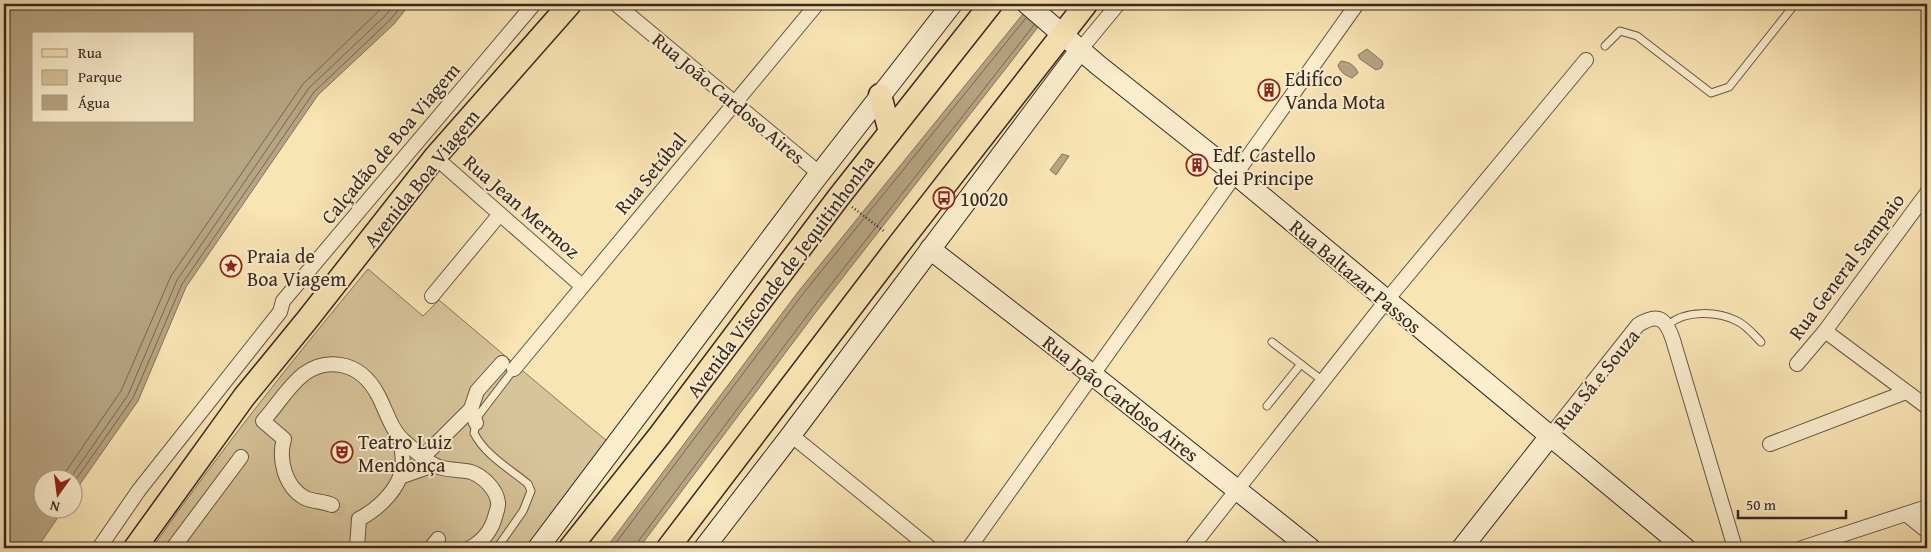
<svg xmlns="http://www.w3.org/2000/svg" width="1931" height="552" viewBox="0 0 1931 552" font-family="'Gentium Book Plus',serif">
	<rect width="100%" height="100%" fill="#f9e4b4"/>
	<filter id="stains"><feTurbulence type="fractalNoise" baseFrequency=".004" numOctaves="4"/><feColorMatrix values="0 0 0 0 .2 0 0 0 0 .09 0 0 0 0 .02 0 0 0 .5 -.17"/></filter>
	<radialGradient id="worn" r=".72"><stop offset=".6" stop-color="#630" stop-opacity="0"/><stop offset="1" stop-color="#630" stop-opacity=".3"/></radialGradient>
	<path fill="#d8c49b" stroke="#87765e" d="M 368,269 L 423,316 L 439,300 C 496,348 553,397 612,445 L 533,548 L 152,548 C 220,451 293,359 368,269 Z"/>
	<g fill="#b7a482" stroke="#83725c" fill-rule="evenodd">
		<path d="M 4,4 L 410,4 L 394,24 L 318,95 L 186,287 L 138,401 L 73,494 L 72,480 L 42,480 L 42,510 L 63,510 L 37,548 L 4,548 ZM 34,34 L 194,34 L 194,121 L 34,121 Z"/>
		<polygon points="1031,4 1056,4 819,308 639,548 606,548 798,292"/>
		<polygon points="1367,49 1382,61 1383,64 1381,68 1376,70 1360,59 1358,55"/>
		<path d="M 1341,61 C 1349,62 1355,65 1358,73 L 1352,78 C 1345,75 1340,72 1338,65 Z"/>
		<polygon points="1062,154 1069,156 1056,175 1050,170"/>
	</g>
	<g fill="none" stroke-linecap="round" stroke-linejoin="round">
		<g stroke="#766652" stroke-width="1">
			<polyline points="60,480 121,391 171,276 303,84 386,4"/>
			<polyline points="69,480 128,395 177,280 309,88 385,16 395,4"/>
			<polyline points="72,485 133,398 182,284 314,92 390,20 403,4"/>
			<polyline points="612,548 802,295 1026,18"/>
			<polyline points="635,548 637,543 815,305 1034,25"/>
		</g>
		<polyline stroke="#d2be97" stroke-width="14" stroke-dasharray="14 7" stroke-linecap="butt" points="332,505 359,519"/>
		<g stroke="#675746" stroke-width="9">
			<g id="lane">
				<polyline points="1605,46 1620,31 1637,36 1711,93 1729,87 1795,4"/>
				<path d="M 1668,325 C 1685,310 1717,311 1737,321 C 1746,325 1754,335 1761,342"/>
				<polyline points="1272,342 1323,381"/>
				<polyline points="1267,406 1301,364"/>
				<path d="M 497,548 L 523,511 L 531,491 L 528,484 C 510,469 485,455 474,433 L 478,416 L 514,369"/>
			</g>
		</g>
		<g stroke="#675746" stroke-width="16">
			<g id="street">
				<polyline points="616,4 820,174"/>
				<polyline points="1080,50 1118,4"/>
				<polyline points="435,157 582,286"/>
				<polyline points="432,296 500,214"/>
				<polyline points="1825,331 1927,407"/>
				<polyline points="1797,364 1825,331 1927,193"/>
				<polyline points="514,369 817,4"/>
				<polyline points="476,423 471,409 477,391 502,363"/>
				<polyline points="791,435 930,548"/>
				<path d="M 1550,436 L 1638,325 C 1659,312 1666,319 1673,340 L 1735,548"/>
				<polyline points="1770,444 1906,392"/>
				<polyline points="423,457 471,409"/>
				<polyline points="400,477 434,465"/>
				<path d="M 332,505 C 323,501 314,502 305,498 C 285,487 278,460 284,439 L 263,421 C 286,396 302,358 341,365 C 358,368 370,380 378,395 C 386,410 391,430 404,441 C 413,449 423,459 434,465 C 445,471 459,469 471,472 C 483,476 496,489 498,502 C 499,506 496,513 495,517 C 491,532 483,541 470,548"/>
				<polyline points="1906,514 1927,531"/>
				<polyline points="99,548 139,490 280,312 283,301 534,4"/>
				<polyline points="173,548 241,457"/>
				<path d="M 357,548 L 359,519 C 375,511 393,495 400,477 C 405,465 402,451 400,438"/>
				<polyline points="431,548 438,539"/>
				<polyline points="969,548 1357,4"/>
				<polyline points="1191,548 1386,301 1586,60"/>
				<polyline points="1802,548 1927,507"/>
			</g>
		</g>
		<g stroke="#362822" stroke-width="22">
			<g id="secondary">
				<polyline points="1027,4 1098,65 1235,174 1685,548"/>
				<polyline points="930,249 1094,376 1310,548"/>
				<polyline points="538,548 814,181 952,4"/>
				<polyline points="704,548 791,435 1080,50"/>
				<polyline points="1462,548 1550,436"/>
			</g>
		</g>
		<g stroke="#362822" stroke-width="25">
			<g id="primary">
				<polyline points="880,95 890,132"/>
				<polyline points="135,548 244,397 307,320 435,157 570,4"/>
				<polyline points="570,548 659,436 838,198 991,4"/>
				<polyline points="668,548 900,243 1086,4"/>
			</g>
		</g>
		<polyline stroke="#362822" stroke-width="2.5" stroke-dasharray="1 2.5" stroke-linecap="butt" points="852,207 885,232"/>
		<use href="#lane" stroke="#fbedce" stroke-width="7"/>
		<use href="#street" stroke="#fbedce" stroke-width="14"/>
		<use href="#secondary" stroke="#fbedce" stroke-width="20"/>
		<use href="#primary" stroke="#f9e4b4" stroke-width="22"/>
	</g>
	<defs>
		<g id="building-ring" transform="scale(1.125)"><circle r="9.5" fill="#fbedce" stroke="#8f2418" stroke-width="1.5"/><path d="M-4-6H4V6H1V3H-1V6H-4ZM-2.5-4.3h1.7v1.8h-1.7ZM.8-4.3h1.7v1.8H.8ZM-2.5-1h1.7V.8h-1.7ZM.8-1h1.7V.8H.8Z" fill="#8f2418"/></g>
		<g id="bus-ring" transform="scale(1.125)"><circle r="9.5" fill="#fbedce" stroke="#8f2418" stroke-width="1.5"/><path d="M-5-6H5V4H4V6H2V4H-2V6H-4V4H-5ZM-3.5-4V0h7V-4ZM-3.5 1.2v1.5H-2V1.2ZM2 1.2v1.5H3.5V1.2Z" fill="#8f2418"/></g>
		<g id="sight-ring" transform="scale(1.125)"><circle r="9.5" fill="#fbedce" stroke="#8f2418" stroke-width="1.5"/><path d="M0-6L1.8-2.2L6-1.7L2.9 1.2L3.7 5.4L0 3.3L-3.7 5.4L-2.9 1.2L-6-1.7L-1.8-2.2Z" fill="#8f2418"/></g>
		<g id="theatre-ring" transform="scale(1.125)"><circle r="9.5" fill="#fbedce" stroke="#8f2418" stroke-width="1.5"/><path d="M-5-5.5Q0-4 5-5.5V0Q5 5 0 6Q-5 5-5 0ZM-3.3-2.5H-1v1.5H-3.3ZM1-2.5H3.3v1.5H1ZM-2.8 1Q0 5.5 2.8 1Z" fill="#8f2418"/></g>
	</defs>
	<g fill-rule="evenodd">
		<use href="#building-ring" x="1269" y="90"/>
		<use href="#building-ring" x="1197" y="165"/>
		<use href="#bus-ring" x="944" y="198"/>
		<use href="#sight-ring" x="231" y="266"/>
		<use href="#theatre-ring" x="342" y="452"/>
	</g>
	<g text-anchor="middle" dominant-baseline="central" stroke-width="4" stroke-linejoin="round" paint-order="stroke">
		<g font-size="20" fill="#362822" stroke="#fbedce" text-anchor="start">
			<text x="1285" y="78">Edifíco<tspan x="1285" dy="23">Vanda Mota</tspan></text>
			<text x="1213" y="154">Edf. Castello<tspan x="1213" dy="23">dei Principe</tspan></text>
			<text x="960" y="198">10020</text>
			<text x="247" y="255">Praia de<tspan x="247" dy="23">Boa Viagem</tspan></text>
			<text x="358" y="441">Teatro Luiz<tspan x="358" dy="23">Mendonça</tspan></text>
		</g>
		<g font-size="20" fill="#362822" stroke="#fbedce">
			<text transform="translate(729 98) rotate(40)">Rua João Cardoso Aires</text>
			<text transform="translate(390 143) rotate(-50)">Calçadão de Boa Viagem</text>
			<text transform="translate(650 173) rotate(-50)">Rua Setúbal</text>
			<text transform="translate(421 178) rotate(-51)">Avenida Boa Viagem</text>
			<text transform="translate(522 206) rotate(41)">Rua Jean Mermoz</text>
			<text transform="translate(1846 266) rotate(-53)">Rua General Sampaio</text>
			<text transform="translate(780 276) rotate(-53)">Avenida Visconde de Jequitinhonha</text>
			<text transform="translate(1356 276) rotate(40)">Rua Baltazar Passos</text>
			<text transform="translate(1596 379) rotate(-51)">Rua Sá e Souza</text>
			<text transform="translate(1121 398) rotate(38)">Rua João Cardoso Aires</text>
		</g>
	</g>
	<rect width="1931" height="552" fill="none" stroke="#f9e4b4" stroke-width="20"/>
	<rect x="5" y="5" width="1921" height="542" fill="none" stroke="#362822" stroke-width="2.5"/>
	<rect x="10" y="10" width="1911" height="532" fill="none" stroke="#362822"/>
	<rect x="32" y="32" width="162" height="90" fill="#fbedce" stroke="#ac9e89"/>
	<rect x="42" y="49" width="25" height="8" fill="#f9e4b4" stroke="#ac9e89"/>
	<text x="78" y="58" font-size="15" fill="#362822">Rua</text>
	<rect x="42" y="70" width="25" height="15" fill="#d8c49b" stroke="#ac9e89"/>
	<text x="78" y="82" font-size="15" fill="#362822">Parque</text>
	<rect x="42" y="95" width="25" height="15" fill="#b7a482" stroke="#ac9e89"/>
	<text x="78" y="108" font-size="15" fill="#362822">Água</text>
	<g transform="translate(58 494) rotate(194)"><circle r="24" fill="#fbedce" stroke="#ac9e89"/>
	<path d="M0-4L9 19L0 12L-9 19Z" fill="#8f2418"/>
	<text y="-8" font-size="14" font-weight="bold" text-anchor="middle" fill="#362822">N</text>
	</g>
	<path d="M1738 510v8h108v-8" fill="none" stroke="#362822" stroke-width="2.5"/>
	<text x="1746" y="510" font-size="15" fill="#362822" stroke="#fbedce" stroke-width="4" paint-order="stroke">50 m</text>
	<rect width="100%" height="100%" filter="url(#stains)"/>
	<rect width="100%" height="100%" fill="url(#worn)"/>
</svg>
